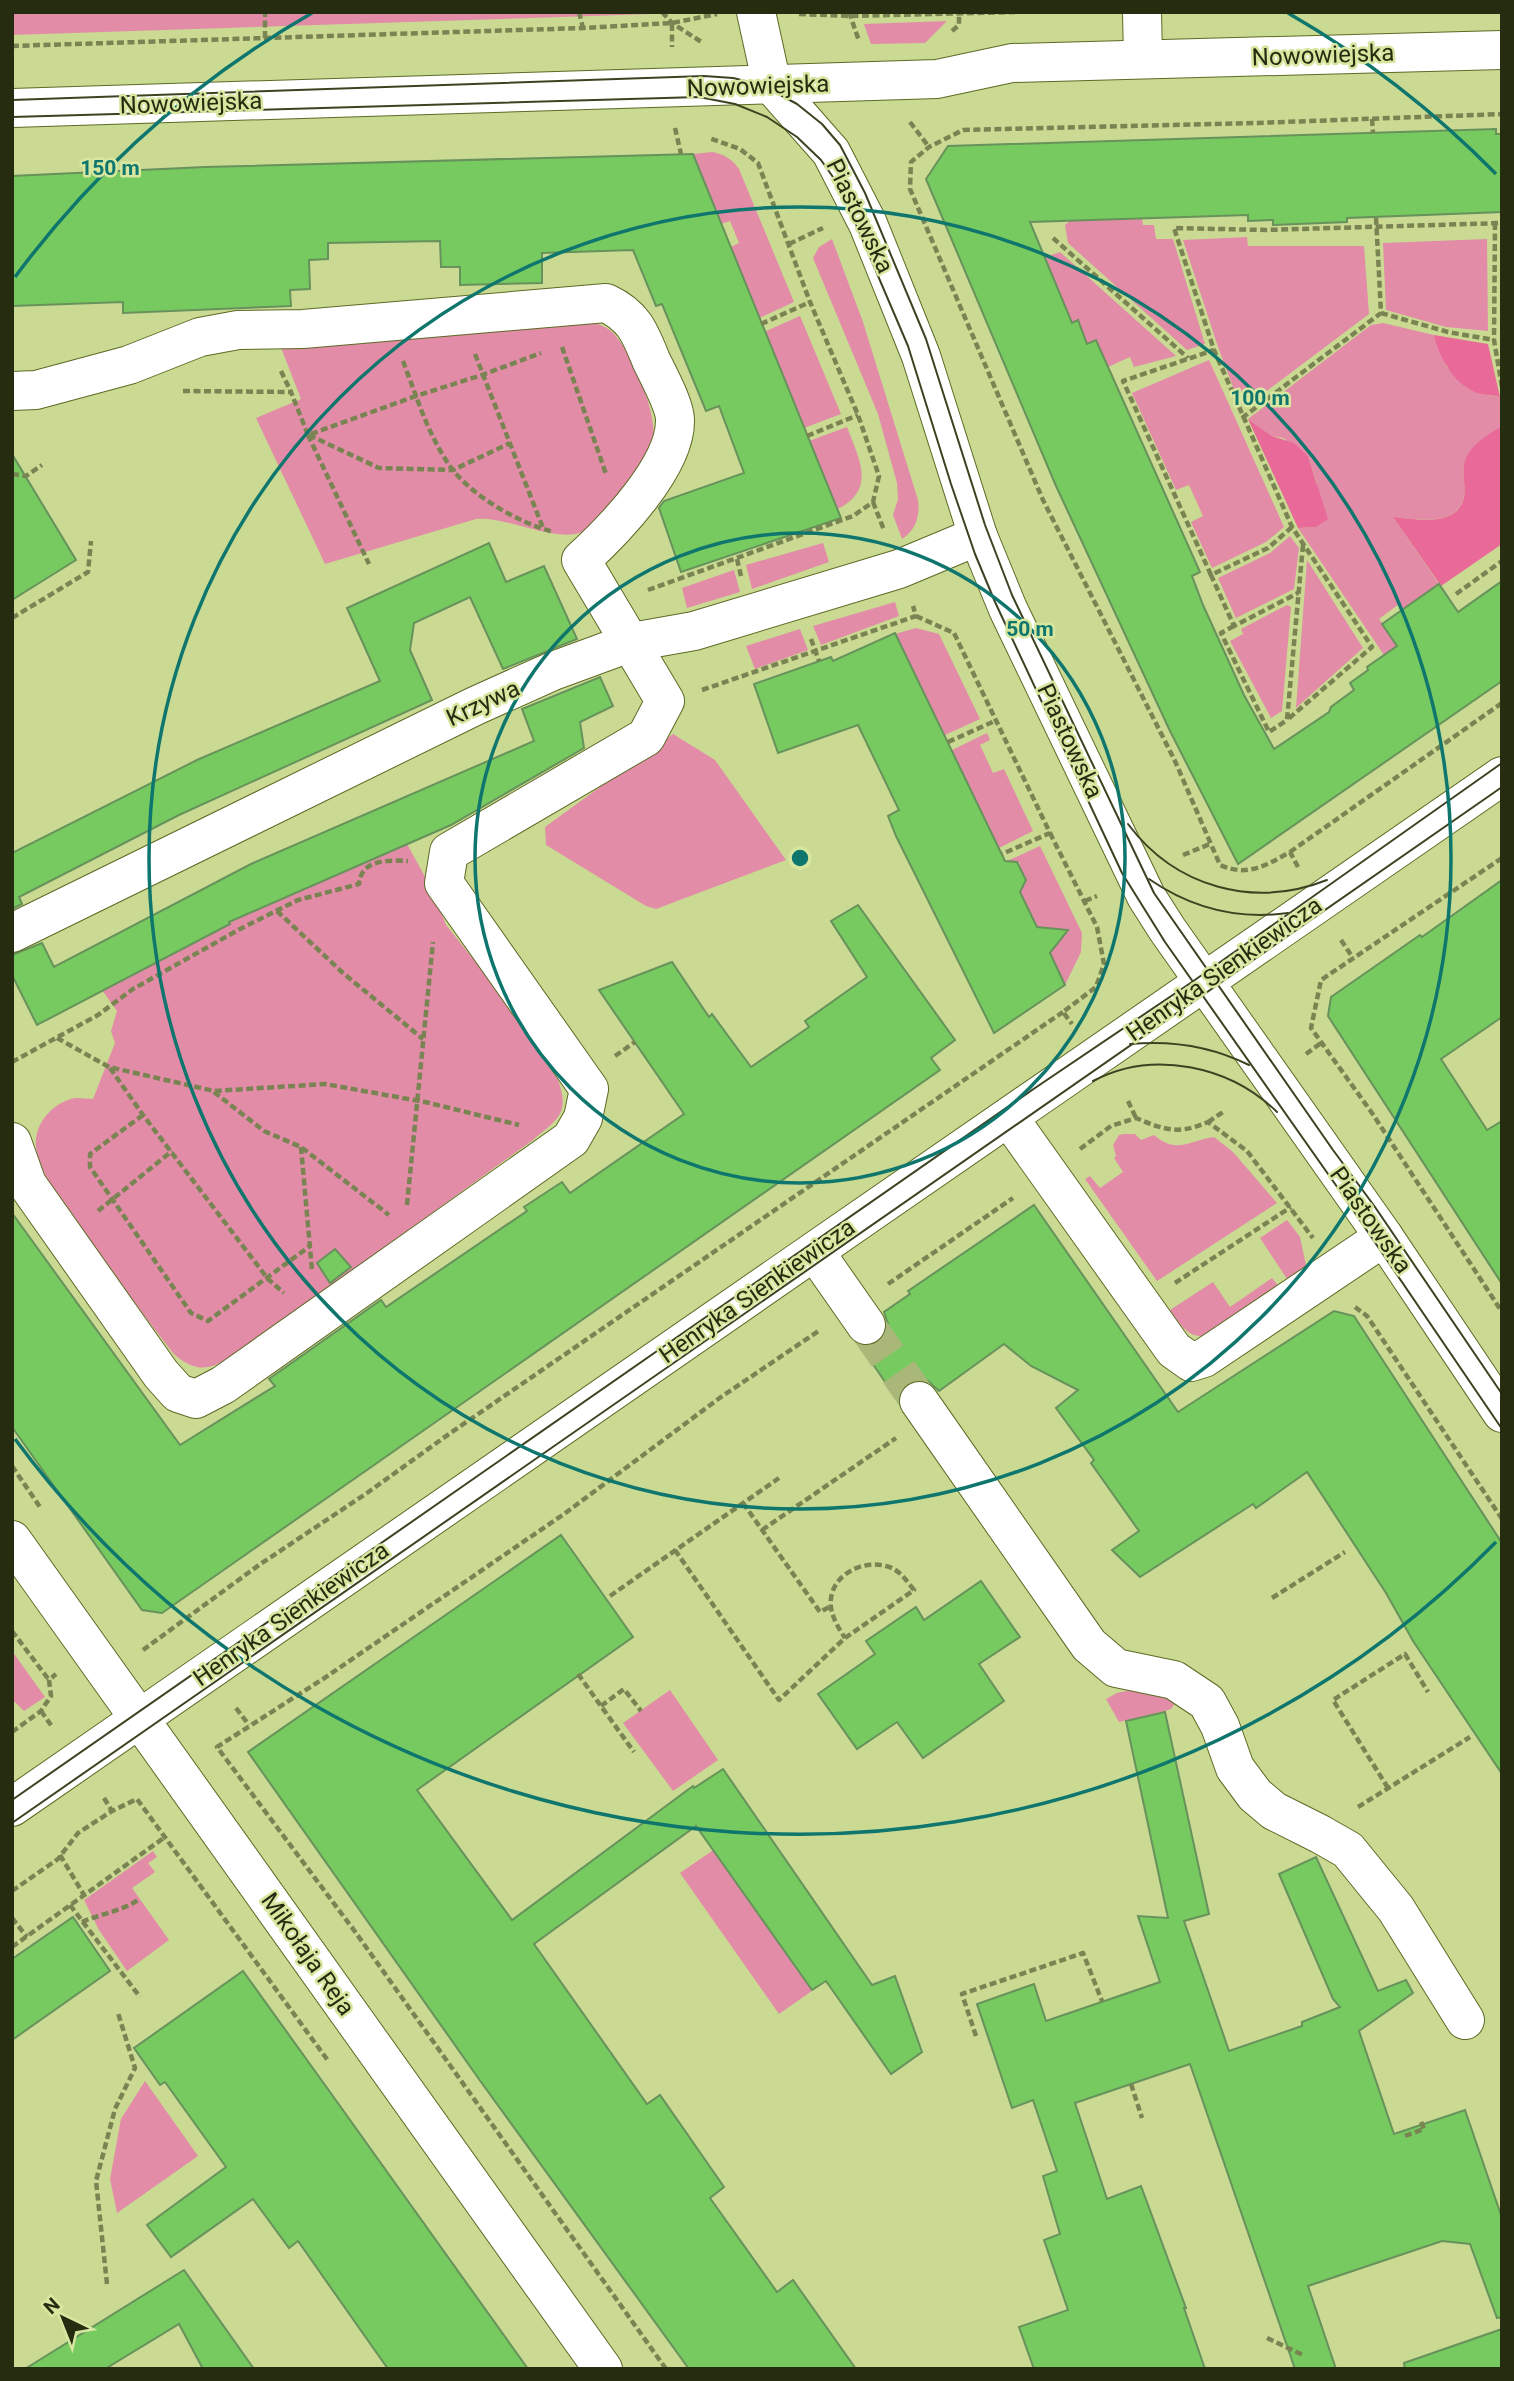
<svg xmlns="http://www.w3.org/2000/svg" width="1514" height="2381" viewBox="0 0 1514 2381" font-family="Roboto,sans-serif">
	<rect width="100%" height="100%" fill="#cada93"/>
	<g fill="#e28ca8">
		<polygon points="12,12 650,12 650,14 622,15 12,35"/>
		<polygon points="947,21 925,43 871,44 864,24"/>
		<path d="M 713,152 C 725,155 732,159 739,169 L 794,302 L 759,318 L 731,247 L 739,243 L 730,221 L 721,224 L 693,154 Z"/>
		<polygon points="1142,219 1143,225 1154,225 1156,239 1173,239 1205,344 1187,350 1068,243 1065,225 1070,221"/>
		<polygon points="1247,237 1248,246 1364,246 1369,314 1248,405 1239,403 1218,347 1183,240"/>
		<path d="M 832,239 L 863,322 L 918,500 C 920,516 916,530 902,539 L 893,515 L 898,499 L 897,483 L 878,414 L 813,258 L 819,247 Z"/>
		<polygon points="1487,239 1488,331 1446,327 1386,310 1383,243"/>
		<polygon points="1060,252 1176,356 1134,367 1130,357 1108,367 1087,344 1078,321 1072,323 1045,257"/>
		<polygon points="800,316 841,414 804,428 764,332"/>
		<path d="M 592,322 C 601,325 609,328 615,335 C 632,354 658,414 653,440 C 649,458 603,520 586,530 C 560,546 508,516 476,519 L 325,564 L 256,418 L 301,399 L 278,340 Z"/>
		<path d="M 1383,323 L 1434,335 L 1447,368 L 1481,394 L 1500,397 L 1502,401 L 1502,426 C 1488,435 1469,446 1464,464 C 1462,474 1466,486 1464,496 C 1457,528 1416,519 1393,517 L 1439,584 L 1403,609 L 1399,604 L 1379,619 L 1399,644 L 1395,652 L 1391,650 L 1384,655 L 1298,528 L 1316,527 L 1317,483 L 1308,456 L 1283,438 L 1272,436 L 1248,419 L 1371,325 Z"/>
		<polygon points="1209,360 1284,527 1266,542 1212,568 1191,522 1203,516 1189,485 1176,490 1132,393"/>
		<path d="M 847,427 C 859,459 877,489 838,509 L 809,441 Z"/>
		<polygon points="1290,536 1299,548 1294,589 1236,618 1218,578 1270,553"/>
		<polygon points="823,543 829,562 752,589 746,565"/>
		<polygon points="1307,560 1363,648 1296,708"/>
		<polygon points="734,570 740,592 687,608 682,588"/>
		<polygon points="895,602 899,616 821,645 813,626"/>
		<polygon points="1287,605 1291,607 1282,711 1271,718 1230,641 1243,634 1241,629"/>
		<polygon points="916,628 939,634 980,719 945,735 895,634"/>
		<polygon points="800,629 808,650 755,669 746,646"/>
		<polygon points="987,733 990,740 980,745 993,773 1004,769 1033,831 999,848 952,750"/>
		<polygon points="673,734 715,760 786,860 656,909 646,906 546,845 545,827"/>
		<path d="M 407,844 L 434,893 L 446,925 L 478,965 L 558,1080 C 570,1114 558,1119 533,1140 L 248,1346 C 220,1363 203,1381 173,1353 C 141,1312 110,1270 80,1227 C 63,1204 44,1181 37,1153 C 31,1129 48,1106 71,1099 C 77,1097 86,1099 93,1099 L 115,1043 L 111,1031 L 117,1011 L 102,990 L 264,905 Z"/>
		<polygon points="1040,846 1082,933 1081,952 1065,985 1049,951 1057,944 1039,929 1018,889 1020,863 1005,862"/>
		<path d="M 1124,1134 L 1135,1134 L 1141,1140 L 1154,1135 C 1177,1155 1190,1140 1214,1137 L 1233,1152 L 1277,1203 L 1157,1281 L 1085,1179 L 1090,1176 L 1100,1188 L 1123,1172 L 1114,1158 L 1116,1156 L 1113,1145 L 1119,1135 Z"/>
		<polygon points="1287,1220 1300,1237 1307,1270 1289,1282 1260,1238"/>
		<path d="M 1272,1278 L 1280,1288 L 1206,1336 C 1187,1338 1180,1324 1170,1310 L 1213,1282 L 1230,1307 Z"/>
		<polygon points="12,1651 45,1697 24,1711 15,1702 12,1703"/>
		<polygon points="1141,1688 1176,1702 1171,1709 1165,1711 1119,1722 1106,1699 1117,1693"/>
		<polygon points="670,1690 718,1760 673,1791 623,1723"/>
		<polygon points="723,1769 853,1957 825,1978 826,1981 779,2014 680,1873 728,1840 694,1788"/>
		<polygon points="153,1851 157,1857 148,1863 155,1872 132,1888 169,1940 127,1971 99,1930 84,1900"/>
		<polygon points="145,2081 198,2156 117,2213 110,2179 121,2119"/>
	</g>
	<g fill="#e96a99">
		<path d="M 1434,335 L 1488,344 L 1500,397 C 1492,395 1484,395 1477,393 C 1454,384 1439,358 1434,335 Z"/>
		<polygon points="1248,419 1272,436 1294,443 1308,456 1328,519 1316,527 1298,528"/>
		<path d="M 1502,426 L 1502,544 L 1441,586 L 1393,517 C 1416,519 1457,528 1464,497 C 1466,486 1462,474 1464,464 C 1468,446 1487,435 1502,426 Z"/>
	</g>
	<g fill="#77ca5f" stroke="#67925b" stroke-width="2">
		<polygon points="1496,129 1496,134 1502,134 1502,212 1347,218 1347,222 1273,225 1273,220 1248,221 1248,215 1030,222 1072,323 1078,320 1087,344 1096,340 1200,572 1192,576 1203,605 1244,695 1274,749 1329,712 1331,707 1354,690 1350,683 1368,670 1367,667 1397,646 1382,624 1439,584 1458,612 1502,581 1502,681 1238,864 1170,731 1056,486 926,179 948,146"/>
		<polygon points="693,154 841,518 681,572 659,508 664,501 744,473 719,406 706,411 662,304 656,306 633,250 542,253 542,283 460,285 460,267 441,267 440,241 328,243 328,259 309,260 310,289 290,290 291,306 123,313 123,302 12,306 12,176 205,167"/>
		<polygon points="12,454 76,560 12,600"/>
		<polygon points="489,543 506,582 544,566 577,639 503,669 470,597 414,623 410,650 432,700 179,815 19,897 22,904 12,909 12,853 197,760 380,681 347,608"/>
		<polygon points="895,633 1005,861 1017,862 1026,880 1020,892 1037,927 1068,930 1050,953 1065,985 994,1033 896,836 888,816 899,810 858,725 778,753 754,684 831,657 833,661"/>
		<polygon points="600,677 613,706 580,722 584,748 451,825 229,922 230,924 37,1025 12,975 12,955 42,943 54,967 251,864 534,741 522,709"/>
		<polygon points="1502,880 1502,1017 1441,1059 1487,1130 1502,1121 1502,1284 1328,1016 1331,997 1420,935 1422,937"/>
		<polygon points="858,905 955,1040 931,1058 940,1070 162,1613 142,1610 12,1427 12,1213 180,1445 275,1386 269,1379 381,1300 386,1307 527,1211 524,1207 562,1182 570,1193 684,1114 599,990 672,962 709,1017 712,1014 751,1067 809,1027 805,1021 867,977 831,921"/>
		<polygon points="1034,1205 1178,1412 1334,1311 1354,1316 1502,1543 1502,1774 1413,1641 1386,1593 1307,1472 1256,1508 1253,1504 1140,1577 1112,1550 1139,1531 1091,1463 1094,1460 1056,1408 1078,1390 1031,1366 1004,1344 939,1391 928,1381 918,1379 907,1383 900,1391 898,1401 860,1345 869,1347 879,1342 885,1335 888,1324 884,1312 910,1294 908,1291"/>
		<polygon points="335,1249 351,1267 330,1283 317,1263"/>
		<polygon points="561,1535 633,1637 417,1790 512,1920 693,1786 694,1788 723,1769 872,1985 895,1976 922,2052 891,2074 826,1981 812,1990 696,1826 534,1944 647,2104 660,2095 724,2187 710,2198 777,2292 793,2280 856,2369 689,2369 481,2082 248,1752"/>
		<polygon points="981,1581 1020,1637 979,1664 1004,1701 923,1758 897,1722 857,1749 818,1694 875,1654 866,1641 916,1607 924,1620"/>
		<polygon points="1165,1712 1209,1914 1184,1921 1229,2051 1302,2026 1302,2022 1340,2007 1333,1999 1279,1874 1316,1857 1378,1991 1406,1980 1413,1993 1359,2031 1394,2134 1465,2110 1502,2218 1502,2317 1497,2318 1470,2244 1442,2241 1308,2286 1336,2369 1295,2369 1190,2064 1075,2103 1107,2199 1141,2186 1186,2308 1184,2308 1205,2369 1034,2369 1019,2327 1068,2310 1044,2240 1060,2234 1043,2176 1057,2171 1033,2100 1012,2108 977,2004 1034,1984 1046,2021 1160,1982 1138,1916 1168,1918 1126,1721"/>
		<polygon points="73,1917 110,1971 12,2040 12,1959"/>
		<polygon points="243,1971 330,2092 528,2369 388,2369 298,2241 289,2248 253,2199 171,2257 147,2225 226,2167 165,2082 160,2085 134,2048"/>
		<polygon points="184,2270 254,2369 203,2369 179,2324 105,2369 25,2369"/>
		<polygon points="1502,2329 1502,2369 1405,2369 1404,2363"/>
	</g>
	<g fill="none" stroke-linecap="round" stroke-linejoin="round">
		<polyline stroke="#a9b779" stroke-width="38" stroke-dasharray="38 19" stroke-linecap="butt" points="866,1325 919,1401"/>
		<g stroke="#5d6a25" stroke-width="40">
			<g id="minor">
				<polyline points="756,12 772,85 831,152 868,224 921,356 978,536 1008,609 1146,896 1167,929 1384,1237 1502,1413"/>
				<polyline points="1142,12 1143,58"/>
				<polyline points="12,108 937,79 1012,63 1502,50"/>
				<path d="M 12,391 L 36,390 L 129,365 L 200,337 L 238,330 L 303,329 L 606,303 C 634,316 640,333 651,360 C 658,375 675,405 675,420 C 676,466 614,530 581,560 L 665,701 L 646,737 L 449,852 L 444,883 L 589,1089 L 583,1118 L 571,1139 L 223,1385 L 196,1399 L 178,1393 L 161,1374 L 27,1184 L 12,1142"/>
				<polyline points="12,933 475,706 553,671 632,642 694,631 899,569 978,536"/>
				<polyline points="1009,1118 1174,1350 1191,1362 1204,1358 1384,1237"/>
				<polyline points="815,1252 866,1325"/>
				<polyline points="919,1401 1089,1645 1116,1668 1174,1680 1207,1702 1220,1726 1235,1768 1255,1795 1274,1811 1320,1834 1348,1850 1396,1909 1465,2020"/>
				<polyline points="12,1540 603,2369"/>
				<path d="M 12,1807 C 507,1460 1006,1121 1502,776"/>
			</g>
		</g>
		<g stroke="#798452" stroke-width="4.5" stroke-dasharray="7 3.5" stroke-linecap="butt">
			<polyline points="579,12 583,28"/>
			<polyline points="662,12 672,23 703,43"/>
			<polyline points="849,12 859,41"/>
			<polyline points="799,14 851,16 1015,12"/>
			<polyline points="672,24 672,47"/>
			<polyline points="952,31 959,25 959,13"/>
			<polyline points="265,38 265,12"/>
			<polyline points="12,46 583,28 672,23 717,14"/>
			<polyline points="1372,119 1373,133"/>
			<polyline points="910,122 929,147"/>
			<polyline points="675,128 681,154"/>
			<polyline points="1495,223 1494,340 1502,387"/>
			<polyline points="1053,238 1188,358"/>
			<polyline points="789,244 823,228"/>
			<polyline points="1381,313 1448,332 1494,340"/>
			<polyline points="761,324 810,302"/>
			<polyline points="562,347 606,474"/>
			<polyline points="475,354 543,528"/>
			<polyline points="403,361 416,396 482,375 541,353"/>
			<polyline points="281,371 291,392"/>
			<path d="M 183,391 L 291,392 L 308,435 L 416,396 C 425,421 436,447 452,469 C 475,498 518,522 553,532"/>
			<polyline points="1242,418 1381,313 1376,217"/>
			<polyline points="308,435 369,564"/>
			<polyline points="309,435 379,468 453,470 510,443"/>
			<polyline points="807,436 858,415"/>
			<polyline points="12,474 26,476 42,465"/>
			<polyline points="873,502 884,530"/>
			<polyline points="1292,527 1268,548 1211,575 1234,626 1298,593"/>
			<polyline points="1303,545 1287,720 1372,647 1292,527 1214,350 1174,228 1266,230 1502,223"/>
			<polyline points="737,559 741,576"/>
			<polyline points="1211,575 1123,381 1214,350"/>
			<polyline points="648,590 853,516 873,502 879,476 858,415 810,302 758,163 740,149 709,138"/>
			<polyline points="1456,594 1502,561"/>
			<polyline points="916,616 954,633 1050,833 1002,854"/>
			<polyline points="12,618 88,572 91,541"/>
			<polyline points="1234,626 1221,633 1269,732 1287,720"/>
			<polyline points="811,639 819,661"/>
			<polyline points="702,690 916,616 913,606"/>
			<polyline points="948,742 997,720"/>
			<polyline points="1050,833 1097,927 1104,964 1096,987 1063,1012 1072,1024"/>
			<polyline points="1290,852 1502,703"/>
			<polyline points="1183,855 1210,844"/>
			<polyline points="1502,858 1321,980 1311,1028 1372,1113 1502,1312"/>
			<path d="M 1298,867 L 1290,852 C 1265,866 1247,877 1220,865 L 1175,761 L 1043,500 L 910,189 L 911,162 L 929,147 L 963,130 L 1255,123 L 1502,114"/>
			<polyline points="1085,901 1097,896"/>
			<polyline points="277,911 343,973 423,1039"/>
			<polyline points="1341,940 1353,958"/>
			<polyline points="57,1038 109,1067 214,1091 325,1084 425,1102 519,1125"/>
			<polyline points="1306,1054 1321,1043"/>
			<polyline points="615,1056 635,1042"/>
			<path d="M 12,1062 L 98,1015 L 133,989 L 240,929 L 298,900 L 359,884 C 361,859 388,860 408,861"/>
			<polyline points="110,1068 143,1115 268,1279 284,1293"/>
			<polyline points="214,1092 264,1131 301,1147 389,1215"/>
			<polyline points="1128,1101 1136,1118"/>
			<polyline points="143,1115 90,1154 90,1167 191,1313 208,1321 310,1246"/>
			<polyline points="1208,1122 1223,1112"/>
			<polyline points="301,1147 312,1270"/>
			<path d="M 1080,1149 L 1111,1126 L 1136,1118 C 1165,1130 1178,1135 1208,1122 L 1247,1151 L 1313,1238"/>
			<polyline points="407,1205 433,942"/>
			<polyline points="98,1211 172,1151"/>
			<polyline points="1175,1283 1291,1207"/>
			<polyline points="888,1284 1013,1198"/>
			<polyline points="1355,1307 1367,1316 1502,1519"/>
			<polyline points="12,1466 40,1507"/>
			<polyline points="743,1503 820,1612 831,1606"/>
			<polyline points="762,1530 896,1438"/>
			<path d="M 675,1550 L 779,1700 L 845,1638 L 914,1590 C 906,1580 899,1569 886,1566 C 859,1559 827,1578 831,1608 C 833,1619 839,1629 845,1638"/>
			<polyline points="610,1596 779,1478"/>
			<polyline points="1272,1598 1345,1552"/>
			<polyline points="12,1631 49,1680"/>
			<polyline points="143,1650 259,1565 367,1493 449,1434 1063,1012"/>
			<polyline points="578,1674 634,1752"/>
			<polyline points="601,1706 624,1689 641,1711"/>
			<polyline points="236,1708 249,1725"/>
			<polyline points="41,1711 53,1728"/>
			<polyline points="12,1732 41,1711 51,1696 49,1680 56,1674"/>
			<polyline points="1388,1788 1333,1700 1405,1654 1428,1692"/>
			<polyline points="104,1798 112,1811"/>
			<polyline points="1358,1807 1470,1737"/>
			<polyline points="60,1855 84,1895"/>
			<polyline points="12,1891 58,1859 78,1833 112,1811 137,1799 329,2062"/>
			<polyline points="70,1905 140,1997"/>
			<polyline points="12,1918 27,1937"/>
			<path d="M 82,1922 C 100,1914 122,1911 138,1900"/>
			<polyline points="12,1947 165,1837"/>
			<polyline points="976,2036 962,1994 1083,1953 1102,2001"/>
			<polyline points="1131,2084 1142,2118"/>
			<polyline points="1405,2136 1424,2129 1420,2119"/>
			<polyline points="107,2284 96,2181 115,2109 135,2068 118,2013"/>
			<polyline points="1267,2338 1303,2355"/>
			<polyline points="666,2369 356,1933 217,1747 326,1677 564,1514 721,1397 820,1330"/>
		</g>
		<use href="#minor" stroke="#fff" stroke-width="38"/>
		<g stroke="#3c4321" stroke-width="2">
			<polyline points="12,100 704,76 733,78 762,85 797,104 822,124 840,145 865,193 926,339 985,525 1012,595 1154,893 1333,1150 1375,1207 1502,1394"/>
			<polyline points="12,117 699,97 735,104 767,117 797,137 821,160 840,187 908,346 951,484 975,554 995,602 1122,873 1165,942 1340,1191 1502,1429"/>
			<path d="M 1128,824 C 1175,887 1253,909 1327,880"/>
			<path d="M 1149,879 C 1191,908 1237,920 1288,913"/>
			<path d="M 1130,1044 C 1173,1040 1211,1046 1249,1065"/>
			<path d="M 1093,1081 C 1153,1049 1230,1066 1277,1112"/>
			<polyline points="12,1800 1035,1088 1192,982 1502,763"/>
			<polyline points="12,1823 1502,787"/>
		</g>
	</g>
	<g fill="none" stroke="#0f766e" stroke-width="3.5">
		<circle cx="800" cy="858" r="325"/>
		<circle cx="800" cy="858" r="651"/>
		<path d="M1496 1542A976 976 0 0 1 15 1439M15 277A976 976 0 0 1 312 13M1288 13A976 976 0 0 1 1496 174"/>
	</g>
	<g text-anchor="middle" dominant-baseline="central" stroke-width="5" stroke-linejoin="round" paint-order="stroke">
		<g font-size="24" fill="#262c10" stroke="#d7e7a0">
			<text transform="translate(1323 55) rotate(-2)">Nowowiejska</text>
			<text transform="translate(758 86) rotate(-2)">Nowowiejska</text>
			<text transform="translate(191 103) rotate(-2)">Nowowiejska</text>
			<text transform="translate(860 216) rotate(64)">Piastowska</text>
			<text transform="translate(483 703) rotate(-25)">Krzywa</text>
			<text transform="translate(1070 741) rotate(65)">Piastowska</text>
			<text transform="translate(1224 969) rotate(-35)">Henryka Sienkiewicza</text>
			<text transform="translate(1371 1220) rotate(55)">Piastowska</text>
			<text transform="translate(757 1291) rotate(-35)">Henryka Sienkiewicza</text>
			<text transform="translate(291 1614) rotate(-35)">Henryka Sienkiewicza</text>
			<text transform="translate(308 1954) rotate(55)">Mikołaja Reja</text>
		</g>
	</g>
	<circle cx="800" cy="858" r="10" fill="#0f766e" stroke="#d7e7a0" stroke-width="3.5"/>
	<g font-size="21" text-anchor="middle" font-weight="bold" fill="#0f766e" stroke="#d7e7a0" stroke-width="5" stroke-linejoin="round" paint-order="stroke">
		<text x="110" y="175">150 m</text>
		<text x="1260" y="405">100 m</text>
		<text x="1030" y="636">50 m</text>
	</g>
	<rect width="1514" height="2381" fill="none" stroke="#262c10" stroke-width="28"/>
	<g transform="translate(63 2318) rotate(317)" stroke="#d7e7a0" stroke-width="5" paint-order="stroke">
	<path d="M0-5L12 26L0 18L-12 26Z" fill="#262c10"/>
	<text y="-10" font-size="19" font-weight="bold" text-anchor="middle" fill="#262c10">N</text>
	</g>
</svg>
